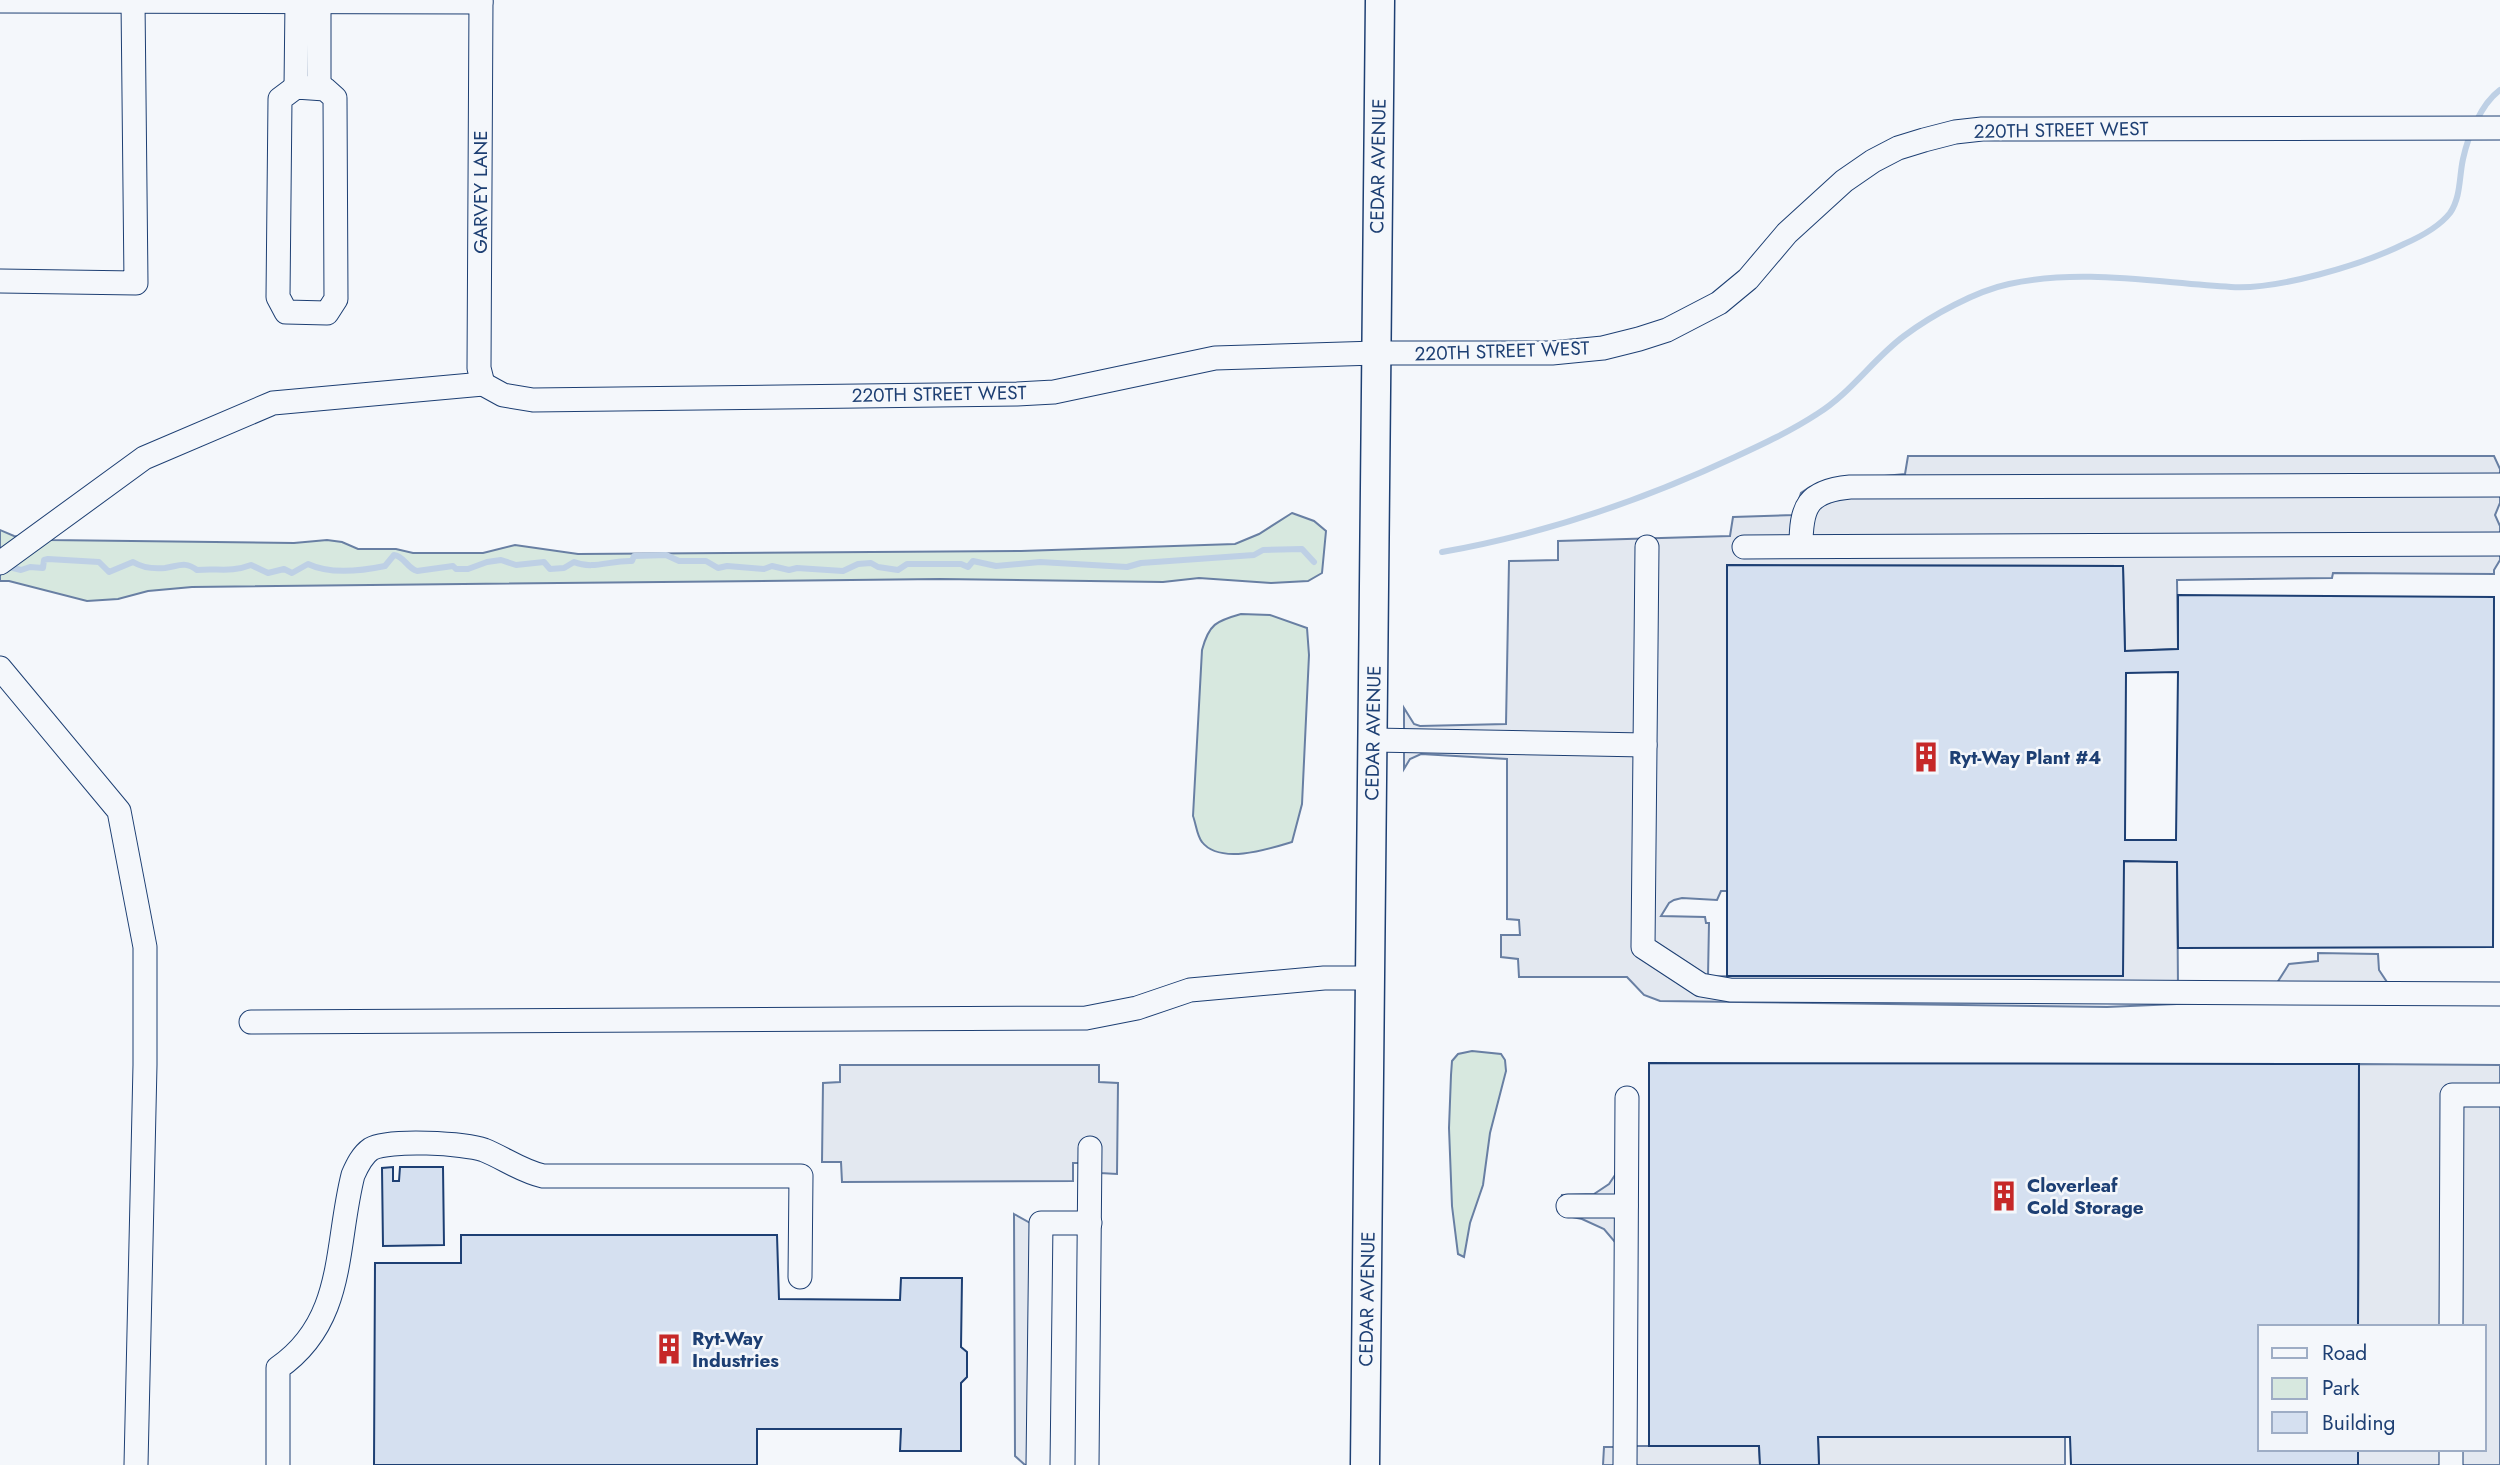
<svg xmlns="http://www.w3.org/2000/svg" width="2500" height="1465" viewBox="0 0 2500 1465" font-family="Jost,sans-serif">
	<rect width="100%" height="100%" fill="#f4f7fb"/>
	<g fill="#d7e8df" stroke="#687fa3" stroke-width="2">
		<polygon points="1292,513 1314,521 1326,531 1322,573 1308,581 1271,583 1199,578 1163,582 940,579 192,587 148,591 118,599 87,601 9,581 0,581 0,530 14,536 49,540 294,543 327,540 342,542 358,549 396,549 413,553 483,553 515,545 578,554 1021,551 1235,544 1259,534"/>
		<path d="M 1241,614 L 1270,615 L 1307,628 L 1309,655 L 1302,804 L 1292,842 C 1269,849 1220,865 1202,842 C 1197,836 1196,824 1193,816 L 1202,650 C 1209,624 1216,621 1241,614 Z"/>
		<polygon points="1472,1051 1501,1054 1505,1060 1506,1071 1490,1133 1483,1185 1470,1223 1464,1257 1458,1254 1452,1206 1449,1128 1451,1075 1452,1061 1458,1054"/>
	</g>
	<g fill="#e3e8f0" stroke="#687fa3" stroke-width="2">
		<polygon points="1908,456 2494,456 2500,469 2500,503 2495,515 2500,526 2500,560 2494,570 2494,574 2333,573 2332,578 2177,580 2178,649 2125,651 2123,566 1728,565 1727,891 1721,891 1717,900 1682,898 1674,900 1669,903 1661,916 1705,917 1706,923 1709,923 1708,977 1727,976 2124,861 2177,862 2178,987 2275,986 2289,964 2318,961 2318,953 2378,954 2379,970 2387,982 2392,983 2200,1003 2107,1007 1660,1001 1644,995 1627,977 1519,977 1518,959 1501,957 1501,935 1520,935 1519,920 1507,919 1507,759 1421,754 1410,759 1404,769 1404,708 1414,724 1420,726 1506,724 1509,561 1558,560 1558,541 1730,536 1733,517 1794,515 1801,493 1810,487 1833,481 1905,474"/>
		<polygon points="2359,1064 2500,1065 2500,1465 2358,1465 2358,1449 2484,1449 2484,1327 2358,1327"/>
		<polygon points="840,1065 1099,1065 1099,1082 1118,1083 1117,1174 1100,1173 1079,1163 1073,1163 1073,1181 842,1182 841,1162 822,1162 823,1083 840,1082"/>
		<polygon points="1618,1091 1636,1091 1635,1446 1759,1446 1760,1465 1603,1465 1604,1447 1617,1447 1618,1251 1615,1242 1604,1229 1582,1219 1562,1215 1562,1195 1594,1194 1609,1184 1615,1175 1618,1165"/>
		<polygon points="1014,1214 1050,1234 1049,1465 1025,1465 1015,1456"/>
		<polygon points="1818,1437 2065,1437 2065,1465 1819,1465"/>
	</g>
	<g fill="none" stroke-linecap="round" stroke-linejoin="round">
		<g stroke="#bed0e5" stroke-width="6">
			<path d="M 1442,552 C 1544,534 1641,501 1735,457 C 1763,444 1791,431 1817,414 C 1851,393 1873,359 1904,336 C 1932,315 1976,291 2009,284 C 2082,268 2157,283 2231,287 C 2277,290 2362,265 2404,244 C 2420,237 2439,227 2450,213 C 2461,197 2459,177 2463,159 C 2468,136 2481,104 2500,90"/>
			<path d="M 5,566 L 21,570 L 30,567 L 43,568 L 44,560 L 48,559 L 99,562 L 109,572 L 133,562 C 143,568 155,569 165,568 C 179,566 185,561 197,570 C 218,568 230,573 251,565 L 268,573 L 284,569 L 292,573 L 308,564 C 331,575 361,571 385,566 L 394,555 C 404,556 407,568 417,571 L 453,566 L 456,569 L 468,569 L 487,562 L 501,560 L 516,565 L 544,562 L 550,569 L 564,568 L 574,562 C 593,570 611,560 632,561 L 634,556 L 666,555 L 679,561 L 706,561 L 718,568 L 727,566 L 764,569 L 772,566 L 789,570 L 797,568 L 843,571 L 858,564 L 871,563 L 878,567 L 898,570 L 907,564 L 961,564 L 968,567 L 973,561 L 996,566 L 1040,562 L 1127,567 L 1141,563 L 1254,555 L 1263,550 L 1302,549 L 1314,562"/>
		</g>
	</g>
	<g fill="#d5e0f0" stroke="#1d3f73" stroke-width="2" fill-rule="evenodd">
		<path d="M 1727,565 L 2123,566 L 2125,651 L 2178,649 L 2178,595 L 2494,597 L 2493,947 L 2178,948 L 2177,862 L 2124,861 L 2123,976 L 1727,976 ZM 2178,672 L 2176,840 L 2125,840 L 2126,673 Z"/>
		<polygon points="1649,1063 2359,1064 2358,1327 2260,1327 2260,1449 2358,1449 2358,1465 2071,1465 2070,1437 1818,1437 1819,1465 1760,1465 1759,1446 1649,1446"/>
		<polygon points="393,1167 393,1181 399,1181 400,1167 443,1167 444,1245 383,1246 382,1168"/>
		<polygon points="461,1235 777,1235 779,1299 900,1300 901,1278 962,1278 961,1347 967,1352 967,1377 961,1383 961,1451 900,1451 901,1429 757,1429 757,1465 374,1465 375,1263 461,1263"/>
	</g>
	<g fill="none" stroke-linecap="round" stroke-linejoin="round">
		<g stroke="#1d3f73" stroke-width="25">
			<g id="minor">
				<polyline points="481,0 479,368 483,384"/>
				<polyline points="0,1 481,2"/>
				<polygon points="296,87 325,89 335,98 336,299 327,313 286,312 278,297 280,99"/>
				<polyline points="296,87 297,1"/>
				<polyline points="319,88 319,2"/>
				<polyline points="0,281 136,283 133,1"/>
				<polyline points="483,384 503,395 533,400 1017,394 1054,392 1215,358 1376,353 1552,353 1603,348 1639,339 1667,330 1719,303 1748,279 1787,233 1844,181 1873,161 1898,148 1924,140 1955,132 1982,129 2500,128"/>
				<path d="M 1801,546 C 1801,507 1807,491 1850,487 L 2500,485"/>
				<polyline points="1647,547 1643,947 1701,985 1730,990 2500,994"/>
				<polyline points="1744,547 2500,544"/>
				<polyline points="0,563 144,458 273,403 483,384"/>
				<polyline points="0,668 119,811 145,947 145,1065 136,1465"/>
				<polyline points="1373,740 1645,745"/>
				<polyline points="251,1022 1086,1018 1137,1008 1190,990 1324,978 1370,978"/>
				<polyline points="1568,1206 1626,1206"/>
				<polyline points="2451,1327 2452,1095 2500,1095"/>
				<path d="M 278,1465 L 278,1368 C 346,1321 335,1246 353,1175 C 357,1166 362,1155 371,1149 C 388,1139 465,1143 484,1150 C 504,1158 521,1171 543,1176 L 801,1176 L 800,1277"/>
				<polyline points="1038,1465 1041,1223 1090,1223"/>
				<polyline points="1087,1465 1090,1148"/>
				<polyline points="1625,1465 1627,1098"/>
				<polyline points="2451,1465 2451,1449"/>
			</g>
		</g>
		<g stroke="#1d3f73" stroke-width="31">
			<polyline id="major" points="1365,1465 1380,0"/>
		</g>
		<use href="#minor" stroke="#f4f7fb" stroke-width="23"/>
		<use href="#major" stroke="#f4f7fb" stroke-width="28"/>
	</g>
	<defs>
		<g id="building-bare" transform="scale(2.415)"><path d="M-4-6H4V6H1V3H-1V6H-4ZM-2.5-4.3h1.7v1.8h-1.7ZM.8-4.3h1.7v1.8H.8ZM-2.5-1h1.7V.8h-1.7ZM.8-1h1.7V.8H.8Z" fill="#c62828" stroke="#f4f7fb" stroke-width="2.5" paint-order="stroke"/></g>
	</defs>
	<g fill-rule="evenodd">
		<use href="#building-bare" x="1926" y="757"/>
		<use href="#building-bare" x="2004" y="1196"/>
		<use href="#building-bare" x="669" y="1349"/>
	</g>
	<g text-anchor="middle" dominant-baseline="central" stroke-width="5" stroke-linejoin="round" paint-order="stroke">
		<g font-size="19" fill="#1d3f73" stroke="#f4f7fb">
			<text transform="translate(2061 130) rotate(-1)">220TH STREET WEST</text>
			<text transform="translate(1378 166) rotate(-89)">CEDAR AVENUE</text>
			<text transform="translate(480 192) rotate(-90)">GARVEY LANE</text>
			<text transform="translate(1502 351) rotate(-2)">220TH STREET WEST</text>
			<text transform="translate(939 394) rotate(-1)">220TH STREET WEST</text>
			<text transform="translate(1373 733) rotate(-89)">CEDAR AVENUE</text>
			<text transform="translate(1367 1299) rotate(-89)">CEDAR AVENUE</text>
		</g>
		<g font-size="19" font-weight="bold" fill="#1d3f73" stroke="#f4f7fb" text-anchor="start">
			<text x="1949" y="757">Ryt-Way Plant #4</text>
			<text x="2027" y="1185">Cloverleaf<tspan x="2027" dy="22">Cold Storage</tspan></text>
			<text x="692" y="1338">Ryt-Way<tspan x="692" dy="22">Industries</tspan></text>
		</g>
	</g>
	<rect x="2258" y="1325" width="228" height="126" fill="#f4f7fb" stroke="#9eadc5" stroke-width="2"/>
	<rect x="2272" y="1348" width="35" height="10" fill="#f4f7fb" stroke="#9eadc5" stroke-width="2"/>
	<text x="2322" y="1360" font-size="21" fill="#1d3f73">Road</text>
	<rect x="2272" y="1378" width="35" height="21" fill="#d7e8df" stroke="#9eadc5" stroke-width="2"/>
	<text x="2322" y="1395" font-size="21" fill="#1d3f73">Park</text>
	<rect x="2272" y="1412" width="35" height="21" fill="#d5e0f0" stroke="#9eadc5" stroke-width="2"/>
	<text x="2322" y="1430" font-size="21" fill="#1d3f73">Building</text>
</svg>
